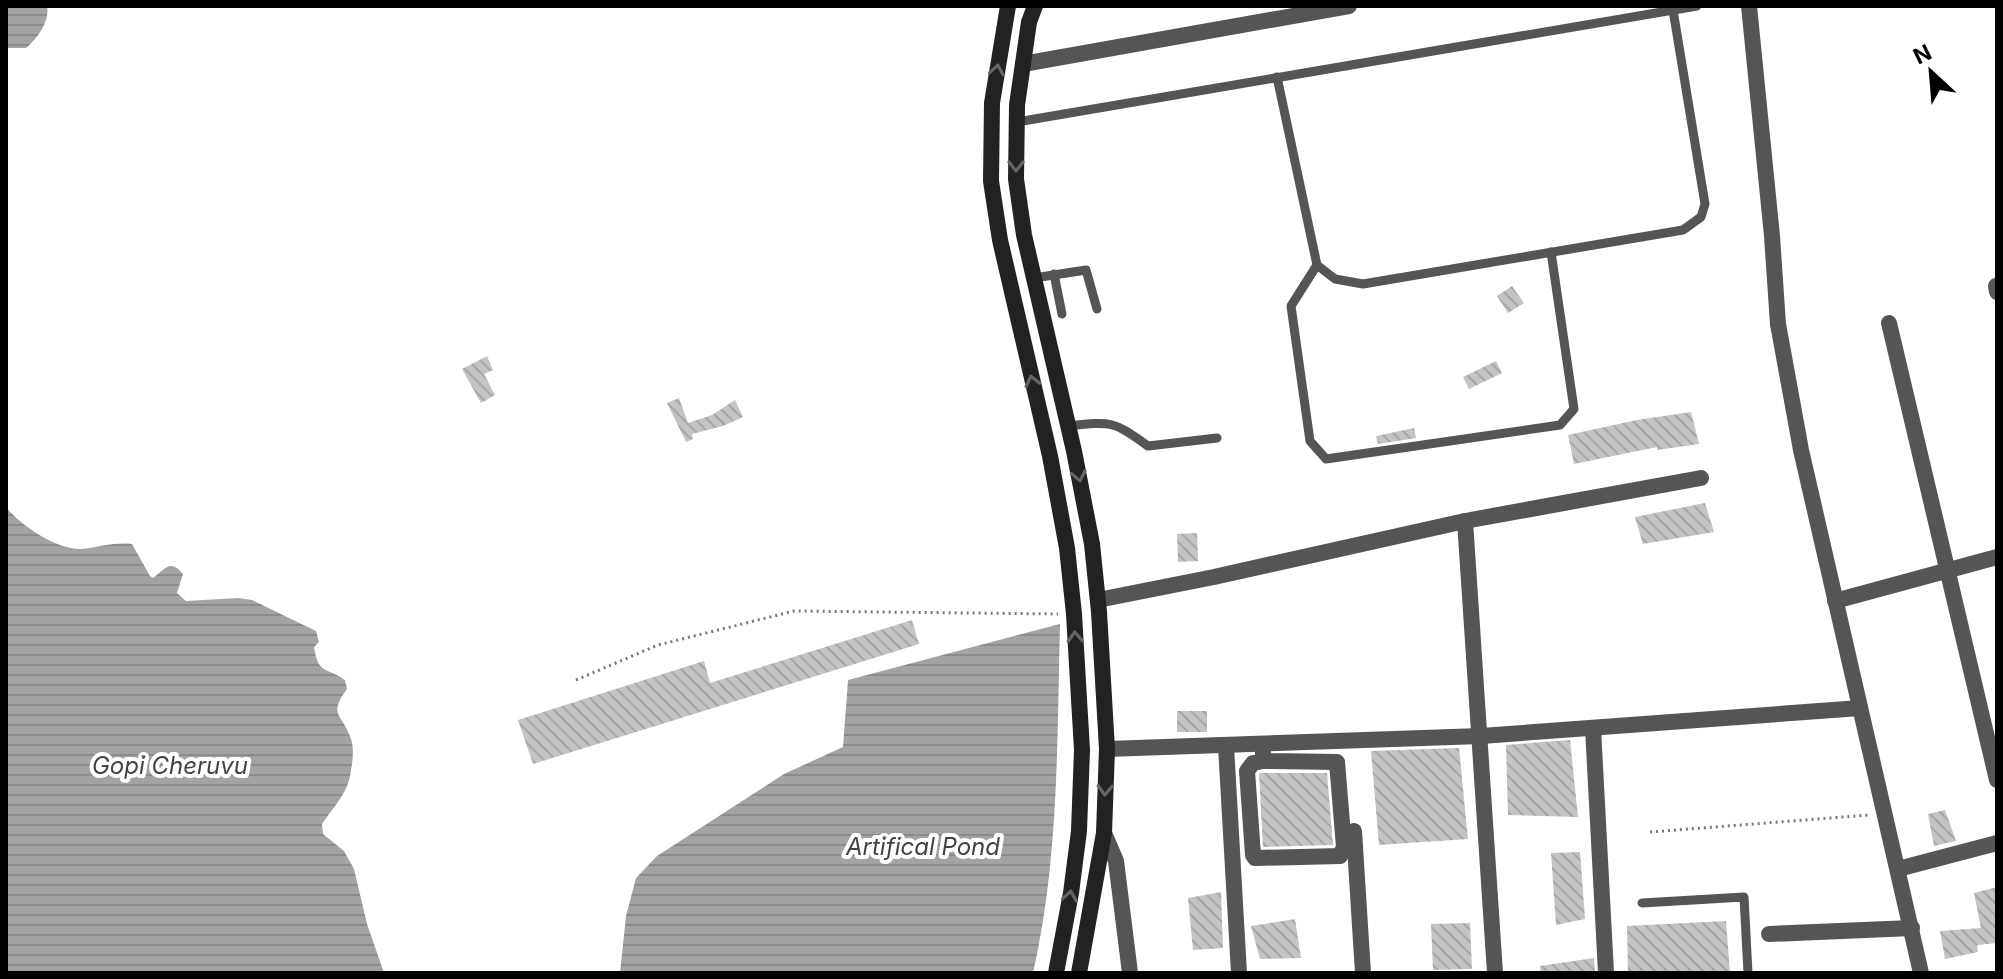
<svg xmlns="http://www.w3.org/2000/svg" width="2003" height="979" viewBox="0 0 2003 979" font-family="Inter,sans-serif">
	<defs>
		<pattern id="water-rules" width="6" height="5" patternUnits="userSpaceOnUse" patternTransform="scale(2)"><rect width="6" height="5" fill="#a3a3a3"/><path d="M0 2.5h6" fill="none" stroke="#8b8b8b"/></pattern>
		<pattern id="building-back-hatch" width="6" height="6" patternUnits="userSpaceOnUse" patternTransform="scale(2)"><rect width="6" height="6" fill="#c4c4c4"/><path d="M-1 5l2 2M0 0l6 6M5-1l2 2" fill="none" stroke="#a7a7a7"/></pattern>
	</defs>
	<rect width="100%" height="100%" fill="#fff"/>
	<g fill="url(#water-rules)">
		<path d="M 6,6 L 47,6 C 50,21 37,39 26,48 L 6,48 Z"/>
		<path d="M 6,507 C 21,526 57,550 82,549 C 99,547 115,542 132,544 L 150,576 L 153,578 C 165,570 169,558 183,574 L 177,593 L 186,601 L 238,598 L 252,600 L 316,631 L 319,642 L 314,647 C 318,675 327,667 345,680 L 347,689 C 327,716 343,714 351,739 C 354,748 353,760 351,770 C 349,792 334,806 322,824 L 323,834 L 344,851 L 354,869 L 367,924 L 384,973 L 6,973 Z"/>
		<path d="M 1060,624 C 1057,740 1059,860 1033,973 L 620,973 L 626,916 L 636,878 L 657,856 L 784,774 L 843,747 L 848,680 Z"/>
	</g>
	<g fill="url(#building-back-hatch)">
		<polygon points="1512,286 1524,303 1508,313 1497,296"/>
		<polygon points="487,356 493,370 484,374 495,395 481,403 462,369"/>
		<polygon points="1496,361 1502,373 1469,389 1463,377"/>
		<polygon points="679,398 688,423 712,415 735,400 743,417 723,426 692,434 693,439 686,442 667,403"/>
		<polygon points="1691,412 1699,444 1657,450 1657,447 1574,464 1568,435 1637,420"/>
		<polygon points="1414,428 1416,438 1378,444 1376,436"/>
		<polygon points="1705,503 1714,532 1643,544 1635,517"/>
		<polygon points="1197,533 1198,561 1178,562 1177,534"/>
		<polygon points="912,620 919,644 533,764 518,720 704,661 710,683"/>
		<rect x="1177" y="711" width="30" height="21"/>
		<polygon points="1570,740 1578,817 1508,815 1506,745"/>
		<polygon points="1459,748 1468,839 1379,845 1371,751"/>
		<polygon points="1259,773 1327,773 1333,845 1263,847"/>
		<polygon points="1945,810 1956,841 1934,846 1928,814"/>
		<polygon points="1580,852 1585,919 1556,925 1551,853"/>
		<polygon points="1997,887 1997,943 1977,945 1978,952 1945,959 1940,931 1981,928 1974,893"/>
		<polygon points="1221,892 1223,948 1193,950 1188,898"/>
		<polygon points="1295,919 1301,958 1260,959 1251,926"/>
		<polygon points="1726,921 1730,973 1628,973 1627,926"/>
		<polygon points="1470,923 1472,969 1433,970 1431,924"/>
		<polygon points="1594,958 1595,973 1541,973 1540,966"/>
	</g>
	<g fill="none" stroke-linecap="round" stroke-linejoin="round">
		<g stroke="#777" stroke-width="3" stroke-dasharray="2 4" stroke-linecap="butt">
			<polyline points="576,680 658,645 794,611 1058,614"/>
			<polyline points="1650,832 1869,815"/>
		</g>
		<g stroke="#555" stroke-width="9">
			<polyline points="1277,77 1317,265 1335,279 1363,284 1683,230 1701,217 1705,204 1673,10"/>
			<polyline points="1017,122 1697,6"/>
			<polyline points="1317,265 1291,306 1310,441 1326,459 1560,425 1574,409 1551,252"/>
			<polyline points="1054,274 1062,314"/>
			<polyline points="1034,278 1086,270 1097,309"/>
			<path d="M 1068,426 C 1112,421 1113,421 1148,446 L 1217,438"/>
			<polyline points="1642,903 1744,897 1748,973"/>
		</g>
		<g stroke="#555" stroke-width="16">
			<polyline points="1749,6 1772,236 1778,324 1801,450 1921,973"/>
			<polyline points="1023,64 1349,6"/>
			<polyline points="1996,286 1997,292"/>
			<polyline points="1889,323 1997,780"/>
			<polyline points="1465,521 1495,973"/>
			<polyline points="1098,600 1214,577 1465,521 1701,478"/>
			<polyline points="1835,601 1997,557"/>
			<polyline points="1593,728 1606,973"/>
			<polyline points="1263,745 1263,761 1253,763 1247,771 1253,855 1255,858 1340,856 1344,847 1337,762 1263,761"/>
			<polyline points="1226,746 1239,973"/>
			<polyline points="1107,749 1481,736 1860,708"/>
			<polyline points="1354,831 1363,973"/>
			<polyline points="1104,833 1116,861 1130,973"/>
			<polyline points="1898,869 1997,843"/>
			<polyline points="1769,934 1912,928"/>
		</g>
		<g stroke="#222" stroke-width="16">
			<polyline points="1008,6 992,103 991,181 1000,240 1050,456 1067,548 1074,614 1082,750 1079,831 1071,893 1056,973"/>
			<polyline points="1035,6 1029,22 1017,105 1016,179 1024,235 1074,451 1092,544 1099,612 1107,749 1104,833 1079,973"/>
		</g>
	</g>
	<defs><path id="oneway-chevron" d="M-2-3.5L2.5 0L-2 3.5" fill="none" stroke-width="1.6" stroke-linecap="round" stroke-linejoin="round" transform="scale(2)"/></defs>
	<g stroke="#646464">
		<use href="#oneway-chevron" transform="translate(997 70) rotate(-81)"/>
		<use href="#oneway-chevron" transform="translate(1016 166) rotate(90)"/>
		<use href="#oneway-chevron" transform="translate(1032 381) rotate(-103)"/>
		<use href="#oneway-chevron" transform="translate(1079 476) rotate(79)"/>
		<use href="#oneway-chevron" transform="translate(1075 637) rotate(-93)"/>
		<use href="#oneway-chevron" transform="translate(1105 790) rotate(92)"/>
		<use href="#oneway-chevron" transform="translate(1070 896) rotate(-81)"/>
	</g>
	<g text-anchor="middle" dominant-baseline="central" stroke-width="8" stroke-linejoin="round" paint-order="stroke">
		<g font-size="24" font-style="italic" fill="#444" stroke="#fff">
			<text x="170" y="765">Gopi Cheruvu</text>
			<text x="923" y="846">Artifical Pond</text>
		</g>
	</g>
	<rect width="2003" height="979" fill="none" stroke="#000000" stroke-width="16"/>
	<g transform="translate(1931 72) rotate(334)" stroke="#ffffff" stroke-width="6" paint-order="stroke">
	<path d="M0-6L14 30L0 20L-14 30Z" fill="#000000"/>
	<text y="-12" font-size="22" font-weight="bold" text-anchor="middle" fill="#000000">N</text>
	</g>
</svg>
